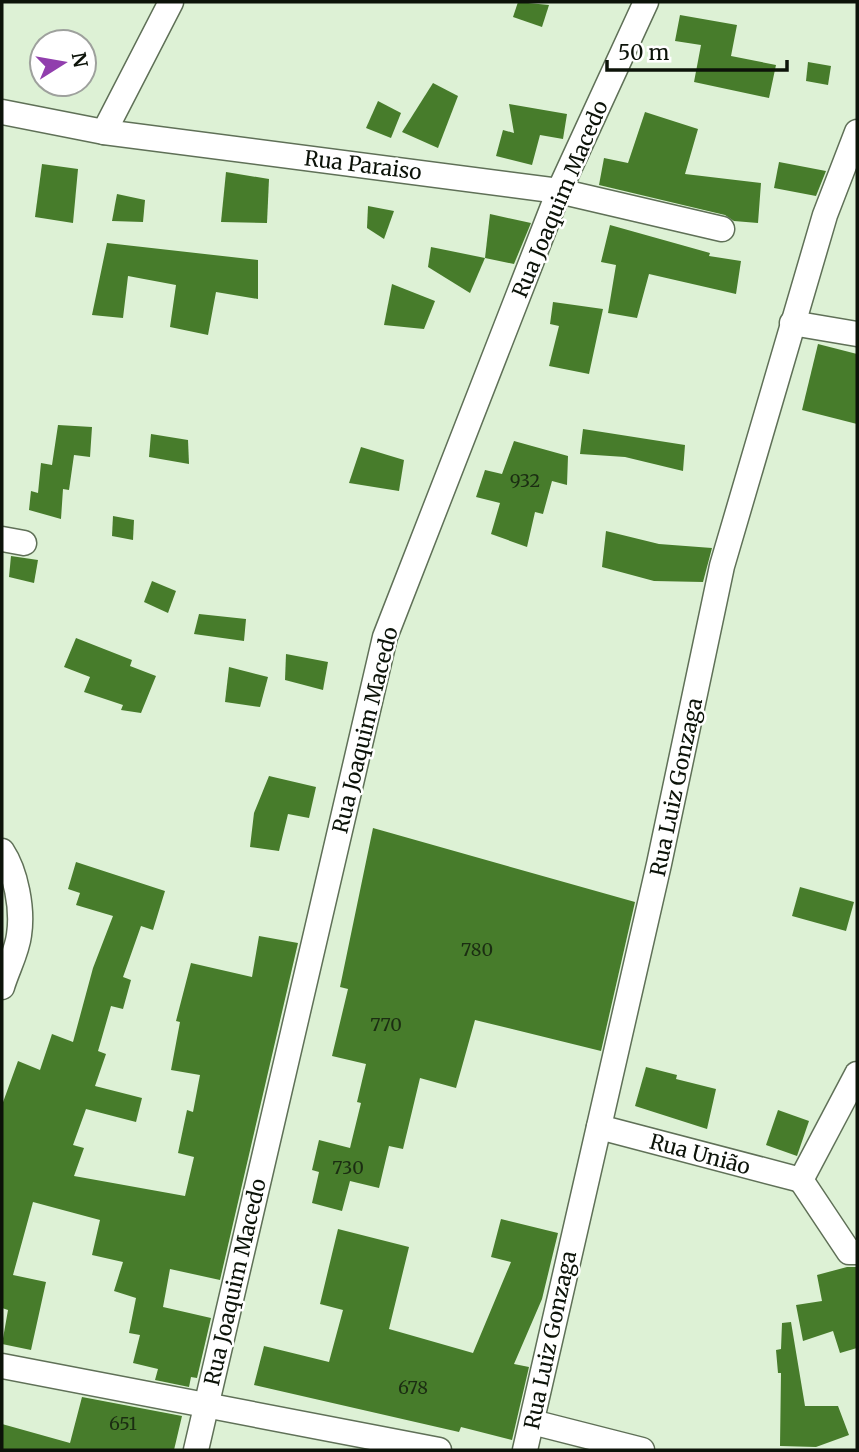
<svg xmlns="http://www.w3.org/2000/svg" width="859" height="1452" viewBox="0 0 859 1452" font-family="Merriweather,serif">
	<rect width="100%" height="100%" fill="#ddf1d5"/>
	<g fill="#477c2b">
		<polygon points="518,2 549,5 542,27 513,17"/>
		<polygon points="680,15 737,25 731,56 776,65 769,98 694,82 701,45 675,41"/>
		<polygon points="808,62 831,66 828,85 806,81"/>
		<polygon points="433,83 458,96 438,148 402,132"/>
		<polygon points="378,101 401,113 391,138 366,128"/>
		<polygon points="509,104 567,114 563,139 540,135 532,165 496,156 503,130 514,133"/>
		<polygon points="645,112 698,129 685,174 761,183 758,223 734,221 725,215 599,185 604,158 628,163"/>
		<polygon points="779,162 826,171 816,196 774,188"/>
		<polygon points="42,164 78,169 73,223 35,217"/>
		<polygon points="226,172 269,179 267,223 221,222"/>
		<polygon points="117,194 145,200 143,222 112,221"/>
		<polygon points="368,206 394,211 384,239 367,228"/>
		<polygon points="490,214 531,223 514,264 485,258"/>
		<polygon points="610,225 710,253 709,256 741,261 736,294 649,274 637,318 608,313 616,265 601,262"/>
		<polygon points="107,243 258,260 258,299 216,292 208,335 170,327 176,285 128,276 123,318 92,315"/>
		<polygon points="431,247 485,258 470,293 428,267"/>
		<polygon points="392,284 435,301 424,329 384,325"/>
		<polygon points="553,302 603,309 589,374 549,366 559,326 550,324"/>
		<polygon points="818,344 857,354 857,424 802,410"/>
		<polygon points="58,425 92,427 90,457 74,455 69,490 63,489 61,519 29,510 31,491 38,493 41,463 52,465"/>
		<polygon points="583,429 685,445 683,471 625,457 580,454"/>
		<polygon points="151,434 188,440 189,464 149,457"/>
		<polygon points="514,441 568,456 567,485 552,481 543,514 535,512 527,547 491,534 500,503 476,497 485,470 502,474"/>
		<polygon points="361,447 404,460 399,491 349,483"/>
		<polygon points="113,516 134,520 133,540 112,536"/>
		<polygon points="606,531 659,544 712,548 703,582 654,581 602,567"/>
		<polygon points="11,556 38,560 34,583 9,577"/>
		<polygon points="152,581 176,591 168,613 144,602"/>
		<polygon points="199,614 246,619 244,641 194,634"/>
		<polygon points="76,638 132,660 130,666 156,676 141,713 121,710 123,705 84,692 90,677 64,667"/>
		<polygon points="286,654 328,662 323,690 285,680"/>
		<polygon points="229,667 268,677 260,707 225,702"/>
		<polygon points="269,776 316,787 309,818 288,814 279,851 250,847 254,813"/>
		<polygon points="373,828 635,902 601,1051 475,1020 456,1088 420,1078 403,1149 389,1146 379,1188 350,1181 342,1211 312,1203 319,1172 312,1170 319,1140 350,1148 361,1103 357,1102 366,1064 332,1056 348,989 340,987"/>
		<polygon points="76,862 165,891 153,930 141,926 123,977 131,980 123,1009 111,1006 98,1051 106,1054 95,1086 142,1098 136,1122 86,1109 73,1145 84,1148 74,1176 185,1196 194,1157 178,1153 187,1110 193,1112 200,1075 171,1070 180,1022 176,1021 191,963 252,977 259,936 298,943 220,1280 170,1269 163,1307 211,1318 197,1378 191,1377 189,1387 155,1380 158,1369 133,1363 140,1335 129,1333 136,1298 114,1291 123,1262 92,1255 100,1220 33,1202 13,1275 46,1282 31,1350 2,1344 8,1310 2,1308 2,1105 18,1061 40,1070 52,1034 73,1042 93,968 113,916 76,905 80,893 68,889"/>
		<polygon points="800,887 854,902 846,931 792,916"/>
		<polygon points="646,1067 677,1075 676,1079 716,1089 707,1129 635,1106"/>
		<polygon points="778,1110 809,1121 797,1156 766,1145"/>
		<polygon points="501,1219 558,1233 542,1299 514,1364 529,1367 512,1440 461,1427 459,1432 254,1385 264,1346 329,1362 343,1310 320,1304 338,1229 409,1247 389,1329 473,1353 511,1262 491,1257"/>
		<polygon points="847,1267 857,1267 857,1348 840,1353 833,1331 803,1341 796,1305 822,1301 817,1275"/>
		<polygon points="791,1322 805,1406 838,1406 849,1435 816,1447 780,1446 781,1373 778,1373 776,1350 781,1349 782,1323"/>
		<polygon points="82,1397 182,1416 174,1450 2,1449 2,1424 70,1443"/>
	</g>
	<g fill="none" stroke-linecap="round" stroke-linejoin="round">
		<g stroke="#5f7057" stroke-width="27">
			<g id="minor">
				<polyline points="2,112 104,132 559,191 722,229"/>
				<polyline points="104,132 171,2"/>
				<polyline points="792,323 857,334"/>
				<polyline points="2,539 24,543"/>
				<path d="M 2,851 C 16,872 23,909 19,935 C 17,952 7,970 2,987"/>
				<polyline points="599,1127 801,1180"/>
				<polyline points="801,1180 857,1074"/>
				<polyline points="801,1180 849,1252 857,1252"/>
				<polyline points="2,1366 439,1450"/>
				<polyline points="532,1422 642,1450"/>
				<polyline points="196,1450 385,637 559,191 646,2"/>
				<polyline points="525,1450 659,864 722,566 825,215 857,132"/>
			</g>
		</g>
		<use href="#minor" stroke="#fff" stroke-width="24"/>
	</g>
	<g text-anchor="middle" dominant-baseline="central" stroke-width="5" stroke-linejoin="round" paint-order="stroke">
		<g font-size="18" fill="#1b2d12">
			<text x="525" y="480">932</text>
			<text x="477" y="949">780</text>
			<text x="386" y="1024">770</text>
			<text x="348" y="1167">730</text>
			<text x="413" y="1387">678</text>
			<text x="123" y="1423">651</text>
		</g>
		<g font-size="21" fill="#0c1309" stroke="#fff">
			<text transform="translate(363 165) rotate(7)">Rua Paraiso</text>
			<text transform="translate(560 199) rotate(-67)">Rua Joaquim Macedo</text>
			<text transform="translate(365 730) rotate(-76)">Rua Joaquim Macedo</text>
			<text transform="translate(676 787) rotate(-78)">Rua Luiz Gonzaga</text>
			<text transform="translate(700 1154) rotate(15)">Rua União</text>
			<text transform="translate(235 1282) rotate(-77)">Rua Joaquim Macedo</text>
			<text transform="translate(550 1340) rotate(-78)">Rua Luiz Gonzaga</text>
		</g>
	</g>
	<rect width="859" height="1452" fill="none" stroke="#0c1309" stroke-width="7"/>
	<g transform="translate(63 63) rotate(79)"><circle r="33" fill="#ffffff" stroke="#9ea19d" stroke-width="2"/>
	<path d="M0-5L12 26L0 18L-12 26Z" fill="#913ead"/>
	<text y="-10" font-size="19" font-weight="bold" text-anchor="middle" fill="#0c1309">N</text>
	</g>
	<path d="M607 60v10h180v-10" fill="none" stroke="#0c1309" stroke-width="3.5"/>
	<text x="618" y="60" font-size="21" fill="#0c1309" stroke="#ffffff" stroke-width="5" paint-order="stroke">50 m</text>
</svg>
